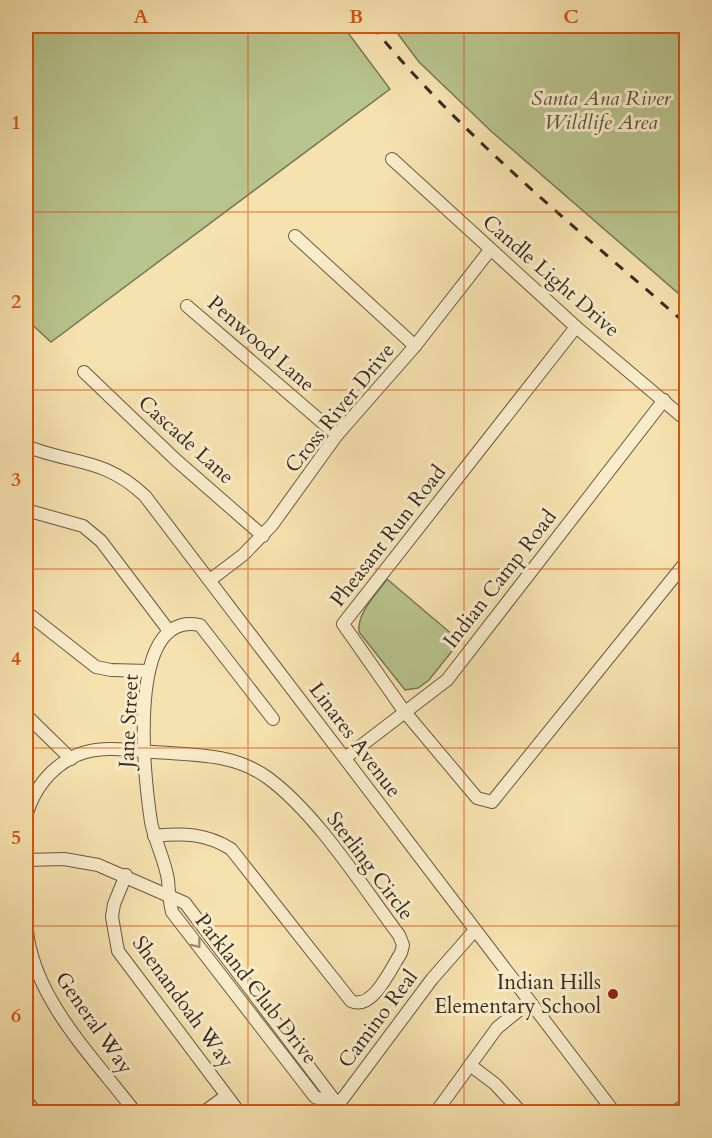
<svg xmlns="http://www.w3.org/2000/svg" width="712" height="1138" viewBox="0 0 712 1138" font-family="Cardo,serif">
	<rect width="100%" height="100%" fill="#f6e2af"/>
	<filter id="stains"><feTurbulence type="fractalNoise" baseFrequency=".00333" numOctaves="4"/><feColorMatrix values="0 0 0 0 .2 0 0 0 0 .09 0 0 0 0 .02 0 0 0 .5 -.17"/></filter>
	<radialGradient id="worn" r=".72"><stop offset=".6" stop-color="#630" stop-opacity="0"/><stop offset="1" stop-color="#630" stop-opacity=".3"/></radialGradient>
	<g fill="#b8c48d" stroke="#787857" stroke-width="1.5">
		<polygon points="26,26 343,26 390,89 51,342 26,319"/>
		<polygon points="392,26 686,26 686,300 492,132 419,62"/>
		<path d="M 387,579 L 460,641 L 429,680 L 418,688 L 405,690 L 359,632 C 357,612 376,595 387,579 Z"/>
	</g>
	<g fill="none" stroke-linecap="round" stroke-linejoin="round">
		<g stroke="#685944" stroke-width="14">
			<g id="minor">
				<polyline points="392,159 576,327 686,420"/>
				<polyline points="295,236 415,346"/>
				<polyline points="187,306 337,435"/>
				<polyline points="576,327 343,624 404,711 477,798 492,802 686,562"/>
				<polyline points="84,372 176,460 263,536"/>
				<path d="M 26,446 C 73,465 104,457 145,496 L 614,1112"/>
				<polyline points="26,510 83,526 101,541 169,631"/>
				<polyline points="210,580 243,555 272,525 337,435 415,346 490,250"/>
				<polyline points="26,612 96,667 111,670 149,671"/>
				<polyline points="26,715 71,759"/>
				<path d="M 273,719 L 200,625 C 124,609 145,781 151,822 C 155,842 165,860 168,880 C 169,891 169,900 172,912 L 315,1097 L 338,1105"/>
				<polyline points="345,758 447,680 664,400"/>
				<path d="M 26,816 C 34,789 51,767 77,755 C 101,745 129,750 154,752 C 193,755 234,753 268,778 C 317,814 362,886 399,935 L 403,945 L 401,953 C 391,968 373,1011 351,1001 L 231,849 C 205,833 184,833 154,836"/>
				<polyline points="26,860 64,859 98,865 185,903 338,1105"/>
				<polyline points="126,875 114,904 112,917 118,951 239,1112"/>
				<path d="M 26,917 C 27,993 91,1054 135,1112"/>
				<polyline points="470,1065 495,1084 521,1112"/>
				<polyline points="26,1100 35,1112"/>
				<polyline points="204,1112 226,1096"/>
				<polyline points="328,1112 338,1105 432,979 475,930"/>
				<polyline points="436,1112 497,1028 529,1002"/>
				<polyline points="675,1112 686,1104"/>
			</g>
		</g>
		<use href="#minor" stroke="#f9eccb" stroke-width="12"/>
		<path stroke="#382b21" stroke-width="3" stroke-dasharray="10 10" stroke-linecap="butt" d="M 372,26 C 463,138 578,229 686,324"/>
	</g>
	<defs><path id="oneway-chevron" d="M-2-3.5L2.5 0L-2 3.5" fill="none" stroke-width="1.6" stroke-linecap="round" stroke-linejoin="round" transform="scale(1.5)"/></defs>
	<use stroke="#988c76" href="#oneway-chevron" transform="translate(197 944) rotate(52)"/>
	<path fill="none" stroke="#d6540e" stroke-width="1.5" stroke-opacity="0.55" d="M 248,26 L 248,1112M 464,26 L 464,1112M 26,212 L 686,212M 26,390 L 686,390M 26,569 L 686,569M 26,748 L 686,748M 26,926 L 686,926"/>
	<circle fill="#8f2418" stroke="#f9eccb" stroke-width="2" cx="613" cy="994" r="6"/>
	<g text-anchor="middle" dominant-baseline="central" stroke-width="6" stroke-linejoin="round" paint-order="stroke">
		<g font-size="21" font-style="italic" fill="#58513c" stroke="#f9eccb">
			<text x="601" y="98">Santa Ana River<tspan x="601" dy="24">Wildlife Area</tspan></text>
		</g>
		<g font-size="21" fill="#382b21" stroke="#f9eccb">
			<text transform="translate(551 276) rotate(41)">Candle Light Drive</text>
			<text transform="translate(261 344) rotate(41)">Penwood Lane</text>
			<text transform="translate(340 408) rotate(-51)">Cross River Drive</text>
			<text transform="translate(186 440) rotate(42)">Cascade Lane</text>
			<text transform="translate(388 536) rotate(-52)">Pheasant Run Road</text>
			<text transform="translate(500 579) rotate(-52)">Indian Camp Road</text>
			<text transform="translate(129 721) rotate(-87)">Jane Street</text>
			<text transform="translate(355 740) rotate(53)">Linares Avenue</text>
			<text transform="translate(370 866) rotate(53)">Sterling Circle</text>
			<text transform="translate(256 989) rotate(52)">Parkland Club Drive</text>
			<text transform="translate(183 1002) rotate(54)">Shenandoah Way</text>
			<text transform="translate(378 1019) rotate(-53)">Camino Real</text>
			<text transform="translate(94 1023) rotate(55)">General Way</text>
		</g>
		<g font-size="21" fill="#382b21" stroke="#f9eccb" text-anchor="end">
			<text x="601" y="982">Indian Hills<tspan x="601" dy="24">Elementary School</tspan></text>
		</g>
	</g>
	<rect width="712" height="1138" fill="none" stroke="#f6e2af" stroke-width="66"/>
	<rect x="33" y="33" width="646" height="1072" fill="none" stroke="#d6540e" stroke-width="2"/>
	<g font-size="20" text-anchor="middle" font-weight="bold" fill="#d6540e">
		<text x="141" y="23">A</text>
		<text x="356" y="23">B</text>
		<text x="571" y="23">C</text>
		<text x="16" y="129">1</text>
		<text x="16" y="308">2</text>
		<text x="16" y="486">3</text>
		<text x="16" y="665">4</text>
		<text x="16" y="844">5</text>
		<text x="16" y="1022">6</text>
	</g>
	<rect width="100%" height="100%" filter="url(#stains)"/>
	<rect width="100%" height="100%" fill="url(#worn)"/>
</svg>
